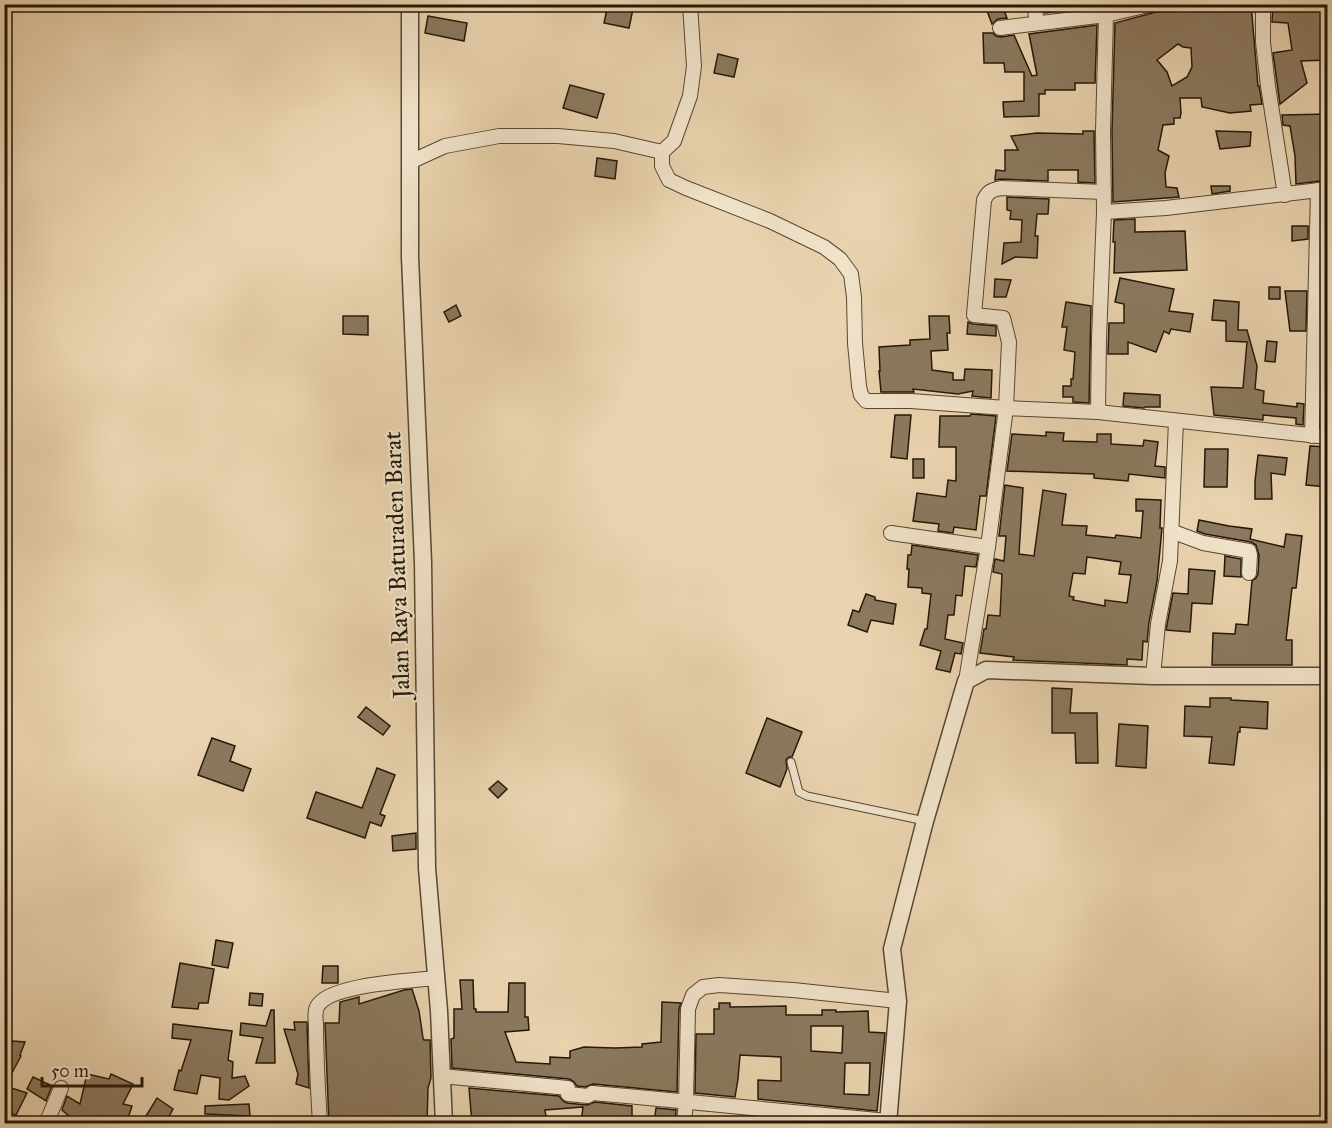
<svg xmlns="http://www.w3.org/2000/svg" width="1332" height="1128" viewBox="0 0 1332 1128" font-family="'IM FELL Great Primer',serif">
	<rect width="100%" height="100%" fill="#ead4af"/>
	<filter id="stains"><feTurbulence type="fractalNoise" baseFrequency=".00333" numOctaves="4"/><feColorMatrix values="0 0 0 0 .2 0 0 0 0 .09 0 0 0 0 .02 0 0 0 .5 -.17"/></filter>
	<radialGradient id="worn" r=".72"><stop offset=".6" stop-color="#630" stop-opacity="0"/><stop offset="1" stop-color="#630" stop-opacity=".3"/></radialGradient>
	<g fill="#8b795f" stroke="#241708" stroke-width="1.5" fill-rule="evenodd">
		<polygon points="608,4 634,4 629,28 604,23"/>
		<polygon points="1043,4 1109,4 1109,5 1045,13"/>
		<path d="M 1188,4 L 1251,4 L 1258,86 L 1259,86 L 1262,104 L 1250,105 L 1251,111 L 1230,113 L 1202,107 L 1201,98 L 1180,98 L 1181,113 L 1180,118 L 1174,118 L 1174,124 L 1163,125 L 1158,150 L 1169,156 L 1165,173 L 1166,187 L 1177,188 L 1179,197 L 1113,202 L 1112,131 L 1115,23 L 1156,12 L 1173,12 L 1173,7 ZM 1178,44 L 1183,47 L 1191,48 L 1192,67 L 1187,77 L 1172,86 L 1167,72 L 1157,60 Z"/>
		<polygon points="1273,4 1305,4 1306,9 1328,11 1328,60 1301,61 1307,83 1280,104 1273,53 1292,50 1288,23 1272,22"/>
		<polygon points="1002,5 1007,18 998,19 992,24 987,11"/>
		<polygon points="428,16 467,23 464,41 425,33"/>
		<polygon points="1097,25 1095,83 1075,83 1075,90 1045,90 1045,94 1039,94 1039,116 1004,117 1003,102 1024,101 1024,72 1005,72 1004,63 984,63 983,33 993,33 996,36 1001,37 1014,35 1032,76 1037,75 1029,34"/>
		<polygon points="718,54 738,59 734,77 714,73"/>
		<polygon points="570,85 604,94 597,118 563,108"/>
		<polygon points="1328,114 1328,180 1296,184 1295,156 1290,126 1283,125 1282,115"/>
		<polygon points="1083,131 1094,131 1095,183 1078,182 1078,170 1048,170 1048,181 1001,179 995,180 996,170 1005,171 1005,150 1018,150 1011,136 1037,133 1083,134"/>
		<polygon points="1216,131 1251,132 1250,146 1220,149"/>
		<polygon points="597,158 617,161 615,179 595,176"/>
		<polygon points="1211,186 1230,186 1230,191 1212,194"/>
		<polygon points="1007,197 1049,199 1048,214 1037,214 1035,236 1038,236 1037,258 1015,257 1002,264 1004,243 1021,242 1022,220 1010,219 1011,211 1007,210"/>
		<polygon points="1135,219 1135,232 1185,231 1187,270 1114,273 1115,242 1113,242 1114,220"/>
		<polygon points="1292,226 1308,226 1308,239 1292,241"/>
		<polygon points="1120,278 1174,289 1169,311 1193,314 1190,332 1171,329 1169,334 1164,331 1156,352 1128,342 1128,354 1108,354 1109,323 1124,323 1124,304 1115,302"/>
		<polygon points="995,279 1011,280 1006,297 994,297"/>
		<rect x="1269" y="287" width="11" height="12"/>
		<polygon points="1285,291 1307,291 1306,331 1290,331"/>
		<polygon points="1214,300 1239,302 1238,330 1247,330 1257,366 1255,389 1264,391 1263,403 1297,407 1297,403 1304,404 1303,425 1296,424 1296,418 1263,415 1263,420 1214,415 1211,387 1243,388 1247,342 1226,341 1226,321 1212,320"/>
		<polygon points="1066,302 1091,306 1089,403 1073,402 1073,397 1063,397 1063,386 1071,386 1071,379 1073,379 1075,352 1064,350 1067,327 1062,327"/>
		<polygon points="456,305 461,316 449,322 444,312"/>
		<polygon points="343,316 368,316 368,335 343,334"/>
		<polygon points="929,316 949,316 950,333 947,333 948,350 931,351 932,370 953,373 953,380 964,380 965,369 992,370 991,398 972,396 973,391 958,394 913,389 914,392 881,392 879,371 880,371 879,347 910,345 910,340 930,339"/>
		<polygon points="968,322 973,324 996,326 996,336 967,334"/>
		<polygon points="1267,341 1277,342 1275,362 1265,361"/>
		<polygon points="1124,393 1160,395 1160,407 1145,407 1144,408 1123,406"/>
		<polygon points="971,414 996,416 986,496 980,496 976,530 954,527 953,533 938,531 939,524 913,521 917,493 946,497 948,480 956,481 956,447 939,447 940,416 970,416"/>
		<polygon points="895,415 911,415 907,459 891,457"/>
		<polygon points="1046,432 1064,433 1063,441 1097,442 1097,434 1111,434 1111,444 1143,446 1144,440 1158,442 1155,466 1165,467 1165,478 1129,474 1128,481 1094,478 1094,474 1007,471 1012,434 1046,436"/>
		<polygon points="1310,446 1328,447 1328,487 1306,485"/>
		<polygon points="1205,449 1228,449 1227,487 1204,487"/>
		<polygon points="1258,455 1287,458 1285,475 1271,473 1272,499 1255,499 1255,481"/>
		<rect x="913" y="459" width="11" height="19"/>
		<path d="M 1005,485 L 1023,488 L 1019,554 L 1034,556 L 1043,490 L 1066,494 L 1062,525 L 1087,526 L 1086,535 L 1115,538 L 1116,535 L 1141,538 L 1143,511 L 1136,511 L 1136,499 L 1161,500 L 1160,528 L 1162,528 L 1157,581 L 1149,622 L 1147,642 L 1143,641 L 1142,660 L 1127,659 L 1127,665 L 1013,660 L 1014,657 L 980,653 L 984,629 L 986,629 L 988,615 L 1000,616 L 1002,574 L 993,572 L 995,559 L 1004,561 L 1006,536 L 999,536 ZM 1087,557 L 1121,562 L 1119,574 L 1131,575 L 1127,603 L 1105,600 L 1105,606 L 1073,600 L 1074,597 L 1069,596 L 1073,573 L 1085,574 Z"/>
		<polygon points="1199,520 1229,526 1252,529 1250,539 1284,547 1286,534 1302,536 1296,588 1292,588 1286,640 1292,640 1292,665 1212,665 1213,633 1235,634 1236,624 1248,625 1252,581 1256,578 1258,574 1259,555 1256,545 1251,542 1205,534 1197,531"/>
		<polygon points="912,545 978,555 976,567 965,566 962,596 956,595 954,615 948,615 945,639 963,643 961,654 955,653 950,672 936,669 941,651 920,645 925,629 927,629 931,594 922,593 922,588 908,587 909,569 907,569 908,555 911,555"/>
		<polygon points="1225,556 1241,559 1241,577 1224,576"/>
		<polygon points="1189,569 1215,571 1212,604 1192,603 1190,632 1166,630 1173,593 1188,594"/>
		<polygon points="866,594 875,597 875,600 896,604 893,624 871,620 867,632 848,625 853,610 859,612"/>
		<polygon points="1052,688 1072,689 1070,713 1097,713 1098,763 1076,763 1075,733 1052,733"/>
		<polygon points="1210,698 1231,698 1231,700 1268,702 1267,729 1240,727 1240,732 1238,732 1234,765 1209,763 1212,737 1184,736 1185,706 1210,707"/>
		<polygon points="366,707 390,726 383,735 358,717"/>
		<polygon points="767,718 802,732 792,757 789,757 786,760 787,769 780,787 746,773"/>
		<polygon points="1119,724 1148,726 1146,768 1116,766"/>
		<polygon points="212,738 235,746 230,761 251,769 243,791 198,775"/>
		<polygon points="377,768 395,775 380,814 385,816 381,826 370,822 365,838 307,818 316,792 362,808"/>
		<polygon points="498,781 507,789 498,798 489,789"/>
		<polygon points="416,833 416,849 393,851 392,836"/>
		<polygon points="216,940 233,943 228,968 212,965"/>
		<polygon points="180,963 214,969 208,1003 199,1003 198,1009 172,1007"/>
		<polygon points="323,966 338,966 338,983 322,983"/>
		<polygon points="460,980 473,980 474,1009 476,1009 476,1012 508,1012 509,983 525,983 525,1017 528,1017 529,1030 505,1032 516,1062 550,1064 550,1057 570,1058 570,1051 584,1047 615,1048 642,1047 642,1044 661,1042 662,1002 681,1003 679,1009 677,1092 593,1084 585,1087 577,1086 573,1081 569,1079 452,1068 451,1039 454,1038 454,1009 462,1009"/>
		<polygon points="412,989 419,1011 423,1038 424,1040 430,1040 431,1078 428,1088 427,1122 416,1122 415,1124 329,1124 325,1023 339,1023 340,1002 359,997 359,1004 404,990"/>
		<polygon points="250,993 263,994 262,1006 249,1005"/>
		<path d="M 719,1003 L 730,1003 L 730,1007 L 786,1006 L 786,1015 L 822,1015 L 822,1010 L 836,1010 L 836,1012 L 868,1011 L 869,1032 L 885,1033 L 877,1111 L 758,1099 L 758,1080 L 781,1081 L 781,1057 L 740,1055 L 738,1079 L 735,1097 L 695,1093 L 696,1034 L 714,1034 L 714,1009 L 719,1009 ZM 811,1026 L 843,1026 L 842,1053 L 811,1051 ZM 845,1063 L 870,1063 L 869,1095 L 844,1094 Z"/>
		<polygon points="271,1010 274,1010 275,1063 256,1063 263,1038 240,1035 241,1023 266,1026"/>
		<polygon points="294,1022 307,1022 309,1088 296,1084 298,1074 284,1029 295,1030"/>
		<polygon points="173,1024 232,1031 228,1060 233,1062 232,1078 245,1076 249,1086 229,1100 219,1099 220,1078 201,1075 197,1094 174,1090 179,1070 181,1071 191,1040 172,1038"/>
		<polygon points="12,1041 25,1042 20,1055 21,1056 5,1086 27,1093 16,1115 4,1111 4,1055"/>
		<polygon points="87,1074 109,1079 111,1074 133,1084 123,1104 132,1106 126,1124 90,1124 76,1122 62,1110 67,1096 80,1104"/>
		<polygon points="33,1077 52,1086 46,1101 27,1089"/>
		<polygon points="469,1088 559,1096 563,1101 567,1103 587,1105 595,1102 632,1106 632,1124 607,1124 607,1120 581,1122 583,1107 545,1110 547,1124 472,1124"/>
		<polygon points="157,1098 173,1109 165,1124 141,1124"/>
		<polygon points="249,1104 250,1116 205,1114 205,1106"/>
		<polygon points="656,1108 676,1110 675,1124 654,1124"/>
	</g>
	<g fill="none" stroke-linecap="round" stroke-linejoin="round">
		<g stroke="#564632" stroke-width="9">
			<polyline id="service" points="791,762 799,792 807,796 925,821"/>
		</g>
		<g stroke="#564632" stroke-width="16">
			<g id="minor">
				<polyline points="1034,4 1037,23"/>
				<polyline points="1263,4 1263,42 1268,86 1285,195"/>
				<polyline points="1000,28 1106,15"/>
				<path d="M 662,152 L 662,166 L 669,180 L 686,188 L 770,221 L 824,247 L 840,259 L 851,274 L 854,297 L 855,343 L 859,386 L 861,395 L 866,401 L 911,401 L 1006,408 L 1009,342 L 1003,318 L 974,315 L 984,200 C 988,191 992,190 1001,188 L 1104,192"/>
				<polyline points="662,152 674,141 690,96 694,66 690,4"/>
				<polyline points="410,162 445,146 499,136 558,136 614,141 662,152"/>
				<polyline points="1104,212 1166,208 1328,189"/>
				<polyline points="1098,412 1099,338 1104,212 1103,131 1106,15 1153,4"/>
				<polyline points="1312,436 1318,190"/>
				<polyline points="1171,531 1203,543 1249,551 1250,555 1249,573"/>
				<polyline points="891,533 988,547"/>
				<polyline points="1153,676 1158,624 1170,561 1176,421"/>
				<polyline points="966,681 988,547 1006,408 1098,412 1328,437"/>
				<polyline points="441,1076 568,1088 568,1094 588,1096 592,1093 627,1096 888,1121"/>
				<polyline points="46,1124 61,1088"/>
				<path d="M 320,1124 C 318,1091 316,1058 316,1026 C 316,1020 314,1013 317,1007 C 328,984 412,981 436,978"/>
				<polyline points="684,1124 686,1101 688,1009 693,995 703,987 719,985 793,990 898,1001"/>
			</g>
		</g>
		<g stroke="#564632" stroke-width="19">
			<g id="tertiary">
				<polyline points="410,4 410,257 423,562 427,868 439,1011 444,1124"/>
				<polyline points="888,1124 898,1001 892,949 925,821 966,681 986,670 1153,676 1328,676"/>
			</g>
		</g>
		<use href="#service" stroke="#f1e3cb" stroke-width="7"/>
		<use href="#minor" stroke="#f1e3cb" stroke-width="14"/>
		<use href="#tertiary" stroke="#f1e3cb" stroke-width="16"/>
	</g>
	<g text-anchor="middle" dominant-baseline="central" stroke-width="4.5" stroke-linejoin="round" paint-order="stroke">
		<g font-size="24" fill="#241708" stroke="#f1e3cb">
			<text transform="translate(397 565) rotate(-92)">Jalan Raya Baturaden Barat</text>
		</g>
	</g>
	<rect width="1332" height="1128" fill="none" stroke="#ead4af" stroke-width="24"/>
	<rect x="6" y="6" width="1320" height="1116" fill="none" stroke="#241708" stroke-width="3"/>
	<rect x="12" y="12" width="1308" height="1104" fill="none" stroke="#241708" stroke-width="1.5"/>
	<path d="M42 1077v9h100v-9" fill="none" stroke="#241708" stroke-width="3"/>
	<text x="51" y="1077" font-size="18" fill="#241708" stroke="#f1e3cb" stroke-width="4.5" paint-order="stroke">50 m</text>
	<rect width="100%" height="100%" filter="url(#stains)"/>
	<rect width="100%" height="100%" fill="url(#worn)"/>
</svg>
